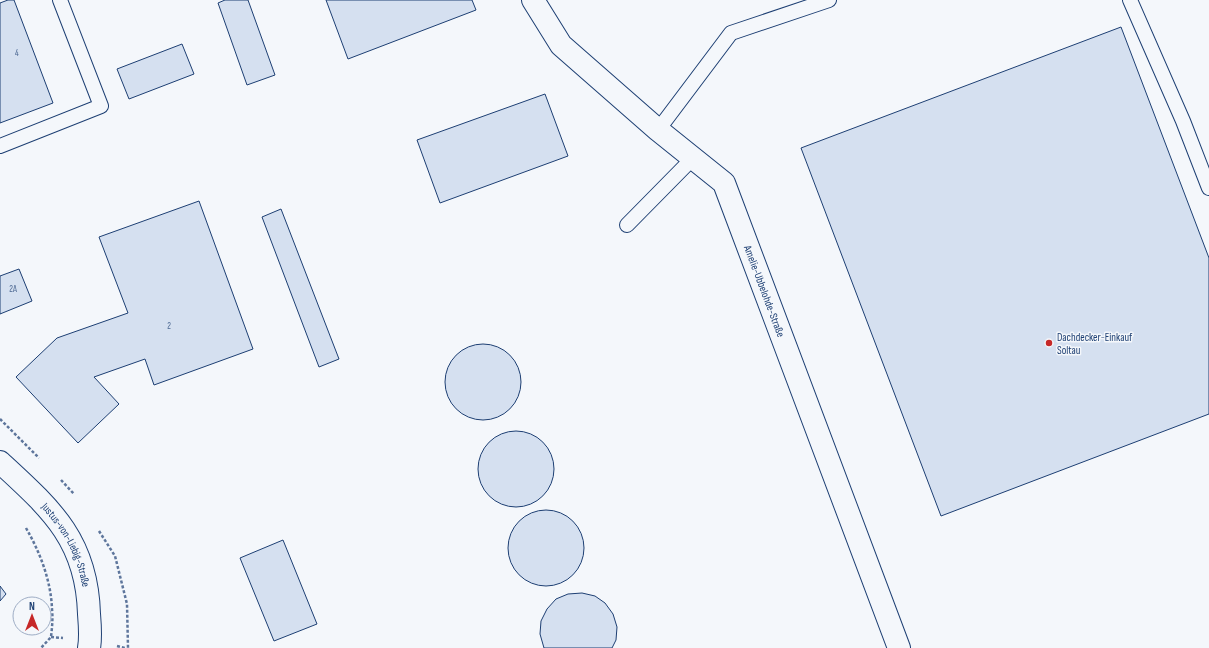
<svg xmlns="http://www.w3.org/2000/svg" width="1209" height="648" viewBox="0 0 1209 648" font-family="'Sofia Sans Condensed',sans-serif">
	<rect width="100%" height="100%" fill="#f4f7fb"/>
	<g fill="#d5e0f0" stroke="#1d3f73">
		<polygon points="8,0 14,0 53,103 0,123 0,3"/>
		<polygon points="225,0 248,0 275,75 247,85 218,3"/>
		<polygon points="326,0 472,0 476,10 348,59"/>
		<polygon points="1121,27 1209,258 1209,414 941,516 801,148"/>
		<polygon points="182,44 194,74 129,99 117,69"/>
		<polygon points="545,94 568,156 440,203 417,140"/>
		<polygon points="199,201 253,349 154,385 145,359 94,377 119,404 78,443 16,377 57,338 128,313 99,237"/>
		<polygon points="281,209 339,359 319,367 262,217"/>
		<polygon points="19,269 32,301 0,314 0,276"/>
		<circle cx="483" cy="382" r="38"/>
		<circle cx="516" cy="469" r="38"/>
		<circle cx="546" cy="548" r="38"/>
		<polygon points="283,540 317,624 274,641 240,558"/>
		<polygon points="0,586 6,594 0,601"/>
		<polygon points="582,593 595,596 605,603 613,614 617,627 616,640 612,648 544,648 540,634 541,621 547,609 556,599 568,594"/>
	</g>
	<g fill="none" stroke-linecap="round" stroke-linejoin="round">
		<g stroke="#1d3f73" stroke-width="16">
			<g id="lane">
				<polyline points="1130,0 1183,121 1209,188"/>
				<polyline points="658,130 731,33 829,0"/>
				<polyline points="0,146 101,106 60,0"/>
				<polyline points="627,225 693,158"/>
			</g>
		</g>
		<g stroke="#1d3f73" stroke-width="24">
			<g id="street">
				<path id="s1" d="M 533,0 L 561,45 L 658,130 L 724,183 L 899,648"/>
			</g>
		</g>
		<g stroke="#1d3f73" stroke-width="24">
			<g id="secondary">
				<path id="s2" d="M 0,462 C 51,509 87,540 89,614 C 90,626 91,637 89,648"/>
			</g>
		</g>
		<g stroke="#5e769c" stroke-width="2.5" stroke-dasharray="3 2" stroke-linecap="butt">
			<polyline points="0,419 39,458"/>
			<polyline points="61,480 74,494"/>
			<path d="M 26,528 C 40,552 51,581 52,609 C 53,619 52,628 51,637 L 41,648"/>
			<polyline points="99,531 115,556 127,604 128,648"/>
			<polyline points="51,637 63,638"/>
			<polyline points="117,646 125,648"/>
		</g>
		<use href="#lane" stroke="#f4f7fb" stroke-width="14"/>
		<use href="#street" stroke="#f4f7fb" stroke-width="22"/>
		<use href="#secondary" stroke="#f4f7fb" stroke-width="22"/>
	</g>
	<circle fill="#c62828" stroke="#f4f7fb" stroke-width="1.5" cx="1049" cy="343" r="4"/>
	<g text-anchor="middle" dominant-baseline="central" stroke-width="3" stroke-linejoin="round" paint-order="stroke">
		<g font-size="9" fill="#4b6792">
			<text x="17" y="53">4</text>
			<text x="13" y="289">2A</text>
			<text x="169" y="326">2</text>
		</g>
		<g font-size="11" fill="#1d3f73" stroke="#f4f7fb">
			<text stroke="none"><textPath href="#s1" startOffset="382">Amelie-Ubbelohde-Straße</textPath></text>
			<text stroke="none"><textPath href="#s2" startOffset="108">Justus-von-Liebig-Straße</textPath></text>
		</g>
		<g font-size="11" fill="#1d3f73" stroke="#f4f7fb" text-anchor="start">
			<text x="1057" y="337">Dachdecker-Einkauf<tspan x="1057" dy="13">Soltau</tspan></text>
		</g>
	</g>
	<g transform="translate(32 616)"><circle r="19" fill="#f4f7fb" stroke="#9eadc5"/>
	<path d="M0-3L7 15L0 10L-7 15Z" fill="#c62828"/>
	<text y="-6" font-size="11" font-weight="bold" text-anchor="middle" fill="#1d3f73">N</text>
	</g>
</svg>
